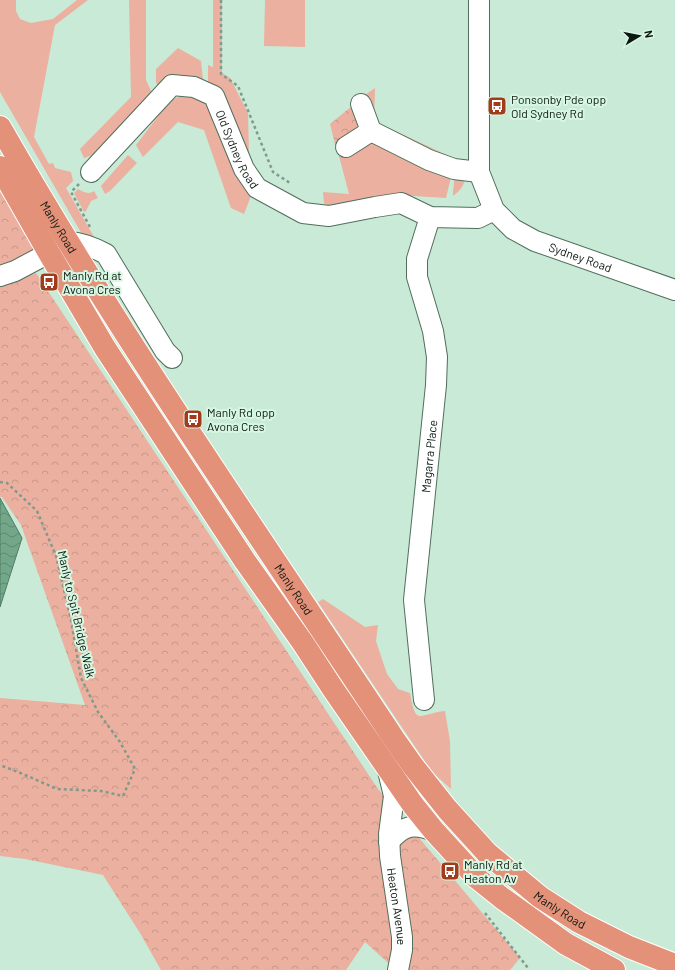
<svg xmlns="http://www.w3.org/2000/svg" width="675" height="970" viewBox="0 0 675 970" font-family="Barlow,sans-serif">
	<defs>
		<pattern id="forest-crowns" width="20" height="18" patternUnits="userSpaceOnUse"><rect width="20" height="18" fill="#ebb09f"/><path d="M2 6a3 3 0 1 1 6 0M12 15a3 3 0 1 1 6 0" fill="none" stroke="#c89788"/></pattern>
		<pattern id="water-waves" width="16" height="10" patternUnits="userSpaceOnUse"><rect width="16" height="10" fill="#72a889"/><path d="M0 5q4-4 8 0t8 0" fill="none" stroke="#5c886f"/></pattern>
	</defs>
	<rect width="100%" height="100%" fill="#c9ead6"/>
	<g fill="#ebb09f">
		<polygon points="0,0 16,0 16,11 20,19 31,23 53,19 77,0 88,0 55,25 34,137 49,164 53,163 55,168 71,172 73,181 66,188 94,237 83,236 0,92"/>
		<polygon points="129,0 146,0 146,80 152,93 100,153 84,158 80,149 131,97"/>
		<polygon points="213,0 222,0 222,73 230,78 248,113 249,154 246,153 208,86 208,65 213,67"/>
		<polygon points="265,0 305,0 305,47 264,46"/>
		<polygon points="178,48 201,61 203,80 158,87 156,82 156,69"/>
		<polygon points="375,88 374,121 451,157 429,156 374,121 367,109 365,95"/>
		<polygon points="187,93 209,102 251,196 244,214 231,208 204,130 178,122 143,157 136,145 165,107 174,99"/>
		<polygon points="376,143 452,173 446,198 399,195 328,207 324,203 323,192 349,194 339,156 355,146"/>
		<polygon points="128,155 137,163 110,191 105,194 101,186"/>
		<path d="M 455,174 L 466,176 C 464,185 461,190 453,196 L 453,192 Z"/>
		<path d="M 78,189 C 84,192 88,195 94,191 L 98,198 L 91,201 L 86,211 L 84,212 L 74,193 Z"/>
		<path d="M 323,599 L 365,627 L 378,625 L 376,641 L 387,674 L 398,689 L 410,693 C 416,727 418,714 445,711 L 450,741 L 451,789 L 432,772 L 318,602 Z"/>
	</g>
	<g fill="url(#forest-crowns)">
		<polygon points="352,106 359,125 359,131 336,148 330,124"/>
		<polygon points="0,190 35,251 7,265 0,265"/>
		<polygon points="36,273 378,789 520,958 510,970 396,970 365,942 346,970 161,970 140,933 103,875 25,859 0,856 0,698 85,705 21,525 2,497 0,497 0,287"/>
	</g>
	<polygon fill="url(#water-waves)" stroke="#537c65" points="0,498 22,538 0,607"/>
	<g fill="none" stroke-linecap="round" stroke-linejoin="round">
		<g stroke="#516e5c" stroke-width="22">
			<g id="minor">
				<path id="s1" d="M 479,0 L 479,172 L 494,210 L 513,229 L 535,241 L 675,290"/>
				<polyline points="371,131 429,160 454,169 479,172"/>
				<polyline points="346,147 371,131 361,104"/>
				<path id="s2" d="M 91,172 L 172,85 L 194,87 L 214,96 L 244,169 L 257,188 L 303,213 L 329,216 L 375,207 L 401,203 L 430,217 L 478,218 L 494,210"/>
				<path d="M 69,242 C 83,243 93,247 106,254 L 165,351 L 172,358"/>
				<polyline points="0,276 15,271 49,253"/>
				<path id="s3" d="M 424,700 L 414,600 L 436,385 L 437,357 L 433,331 L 417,277 L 417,259 L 430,217"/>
				<path id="s4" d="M 388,771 L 394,796 L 389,834 L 390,856 L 402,937 L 402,950 L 398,970"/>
				<path d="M 389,842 C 403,825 414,823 434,831"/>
			</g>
		</g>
		<g stroke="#fff" stroke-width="24">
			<g id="highway">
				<path id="s5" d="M 0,127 C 120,337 260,536 394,739 L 413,766 L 447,809 L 487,853 L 540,897 L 579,922 L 629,947 L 675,965"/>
				<polyline points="0,167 49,253 105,348 245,561 303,643 333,689 413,805 434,831 477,878 502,898 566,944 614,970"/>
			</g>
		</g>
		<g stroke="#819a8b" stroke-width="2.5" stroke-dasharray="3 3" stroke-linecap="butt">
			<polyline points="221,0 221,74 238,86 273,172 290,183"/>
			<polyline points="79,184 71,192 90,227"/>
			<polyline points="0,482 7,483 37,511 56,556 71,620 81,678 98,712 120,742 135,769 123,796 101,791 57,789 23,774 0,765"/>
			<polyline points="485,913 528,968"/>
		</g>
		<use href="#minor" stroke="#fff" stroke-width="20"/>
		<use href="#highway" stroke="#e39179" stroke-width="22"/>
	</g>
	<defs>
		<g id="bus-square" transform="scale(1)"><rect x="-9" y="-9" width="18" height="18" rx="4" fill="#a23a1b" stroke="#d7f7e3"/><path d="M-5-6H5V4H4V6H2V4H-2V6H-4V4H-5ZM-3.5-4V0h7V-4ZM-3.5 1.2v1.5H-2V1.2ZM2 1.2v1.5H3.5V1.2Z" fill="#fff"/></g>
	</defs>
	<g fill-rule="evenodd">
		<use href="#bus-square" x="497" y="106"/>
		<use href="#bus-square" x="49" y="282"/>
		<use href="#bus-square" x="193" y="419"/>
		<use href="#bus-square" x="450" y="871"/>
	</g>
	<g text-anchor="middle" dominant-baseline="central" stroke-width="4" stroke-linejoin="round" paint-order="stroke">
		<g font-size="12" fill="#0b1710" stroke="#d7f7e3" text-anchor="start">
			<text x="511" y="99">Ponsonby Pde opp<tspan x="511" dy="14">Old Sydney Rd</tspan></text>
			<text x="63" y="275">Manly Rd at<tspan x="63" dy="14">Avona Cres</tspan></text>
			<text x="207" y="412">Manly Rd opp<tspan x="207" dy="14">Avona Cres</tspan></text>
			<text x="464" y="864">Manly Rd at<tspan x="464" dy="14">Heaton Av</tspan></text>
		</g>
		<g font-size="12" fill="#0b1710" stroke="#d7f7e3">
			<text stroke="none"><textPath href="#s2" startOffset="221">Old Sydney Road</textPath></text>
			<text stroke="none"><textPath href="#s5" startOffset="116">Manly Road</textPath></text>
			<text stroke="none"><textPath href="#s1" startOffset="313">Sydney Road</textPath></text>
			<text stroke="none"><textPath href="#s3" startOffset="245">Magarra Place</textPath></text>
			<text stroke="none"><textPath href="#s5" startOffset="548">Manly Road</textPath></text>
			<text transform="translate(77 614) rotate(77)">Manly to Spit Bridge Walk</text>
			<text stroke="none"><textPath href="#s4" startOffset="137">Heaton Avenue</textPath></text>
			<text stroke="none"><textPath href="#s5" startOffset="968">Manly Road</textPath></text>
		</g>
	</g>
	<g transform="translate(639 36) rotate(80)" stroke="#d7f7e3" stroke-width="3" paint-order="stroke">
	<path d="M0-3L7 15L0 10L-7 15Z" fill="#0b1710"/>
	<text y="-6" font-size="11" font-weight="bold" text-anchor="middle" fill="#0b1710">N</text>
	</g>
</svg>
